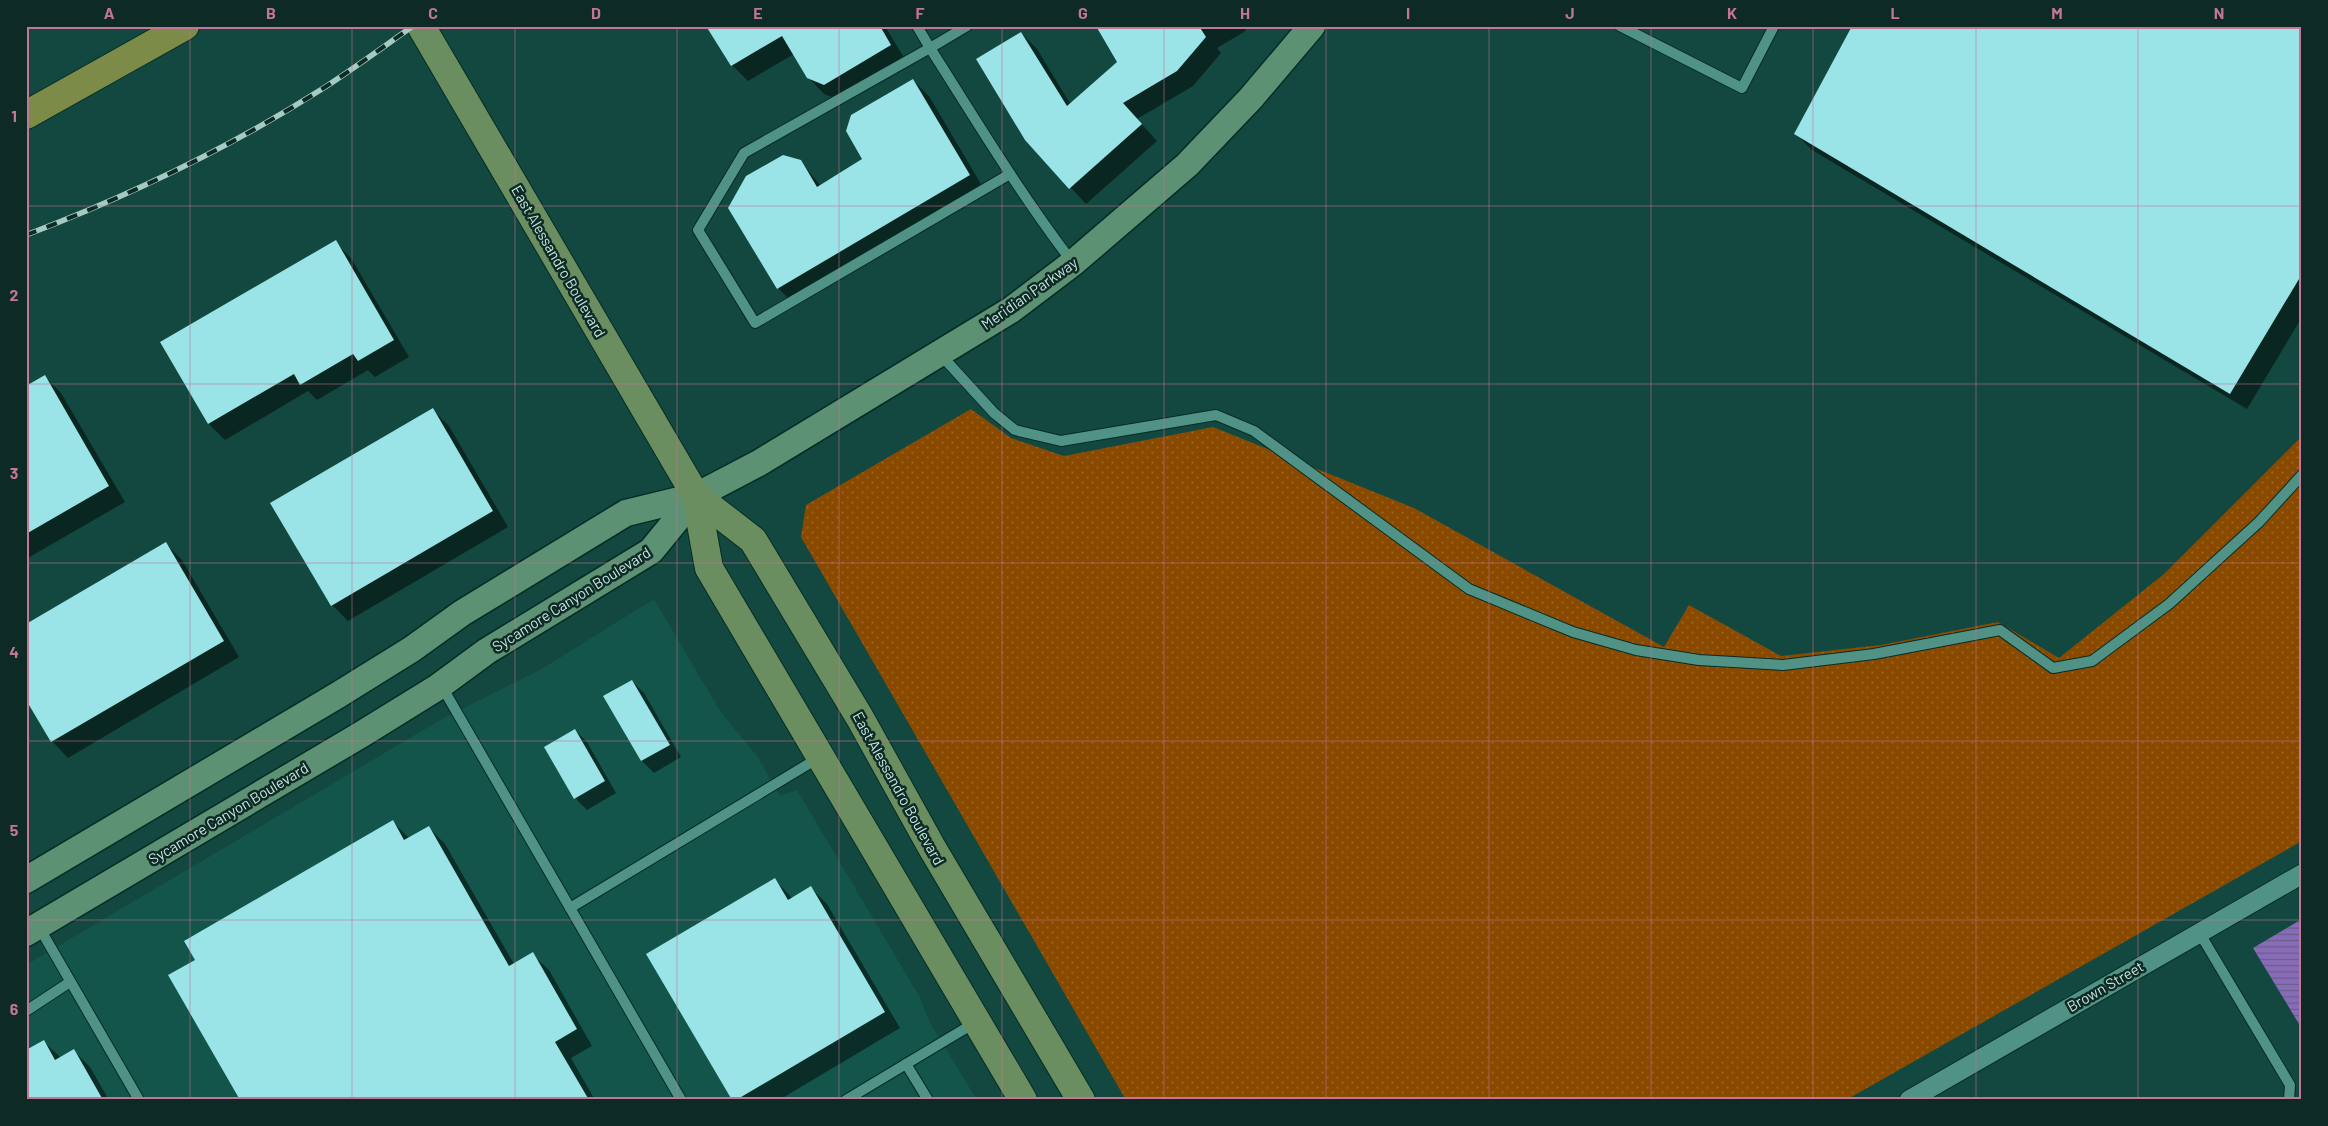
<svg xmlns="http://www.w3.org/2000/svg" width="2328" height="1126" viewBox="0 0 2328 1126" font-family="Barlow,sans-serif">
	<defs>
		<pattern id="grass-dots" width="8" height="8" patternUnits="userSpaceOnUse" patternTransform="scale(1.25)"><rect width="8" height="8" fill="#894a00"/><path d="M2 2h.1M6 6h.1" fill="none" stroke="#986425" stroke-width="1.8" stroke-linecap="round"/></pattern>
		<pattern id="water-rules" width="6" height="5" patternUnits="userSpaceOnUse" patternTransform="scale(1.25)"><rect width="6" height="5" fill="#886cb8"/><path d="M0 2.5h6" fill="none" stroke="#6a5d89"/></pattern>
	</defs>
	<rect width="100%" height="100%" fill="#12483f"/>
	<polygon fill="#13554b" points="654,599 720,711 757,756 780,796 797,790 919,996 930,1023 977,1100 26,1100 26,965 442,719 542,669"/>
	<polygon fill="url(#grass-dots)" points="971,409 1011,438 1064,456 1213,427 1414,508 1664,647 1689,605 1781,656 1881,645 1998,622 2059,658 2164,574 2302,436 2302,841 1846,1100 1126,1100 801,537 806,505"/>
	<polygon fill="url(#water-rules)" points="2302,919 2302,1029 2253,948"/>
	<g fill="#0007">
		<polygon points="708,26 885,26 906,61 840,100 824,94 808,77 794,54 748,81 732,65"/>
		<polygon points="1097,26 1249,26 1244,32 1217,48 1221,53 1193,86 1137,119 1157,141 1086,204 1026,139 1021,33 1037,49 1071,105 1118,62"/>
		<polygon points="2302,26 2302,317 2247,409 1812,150 1796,134"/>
		<polygon points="913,80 929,96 985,191 794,304 778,288 800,161 821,186 864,160"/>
		<polygon points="335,242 351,258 409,357 375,377 368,370 317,400 308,391 225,440 209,424 162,343"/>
		<polygon points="45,377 61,393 125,502 26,559 26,387"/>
		<polygon points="433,410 449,426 508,527 348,621 332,605"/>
		<polygon points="166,544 182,560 239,657 68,758 52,741"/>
		<polygon points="632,681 644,693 681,757 654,773 642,761 605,697"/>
		<polygon points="575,730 587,742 616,793 587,810 575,798"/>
		<polygon points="393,822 410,839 429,828 445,844 514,964 532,954 549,970 592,1046 571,1058 595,1100 241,1100 196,961"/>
		<polygon points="775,880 793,899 811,888 827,904 900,1028 779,1100 734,1100"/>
		<polygon points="43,1041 60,1057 74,1051 90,1067 109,1100 26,1100"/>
	</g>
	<g fill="#9ae3e6">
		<polygon points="706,26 880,26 891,45 824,85 807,78 782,36 731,66"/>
		<polygon points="1096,26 1199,26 1206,37 1177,71 1123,103 1142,124 1069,189 1025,140 976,59 1021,32 1067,106 1117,62"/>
		<polygon points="1852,26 2302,26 2302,274 2230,394 1794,134"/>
		<polygon points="913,79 970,175 777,289 728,208 746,176 783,155 801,160 817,187 862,159 846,131 851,115"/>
		<polygon points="336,240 394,340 358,361 353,354 300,385 294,374 208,424 160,342"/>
		<polygon points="45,375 109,486 26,534 26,386"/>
		<polygon points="433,408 493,511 331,606 270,503"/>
		<polygon points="166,542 224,641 51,742 26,700 26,624"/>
		<polygon points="632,680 670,745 641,761 603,696"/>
		<polygon points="575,729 605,781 574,799 544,747"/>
		<polygon points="393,820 404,840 429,826 509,966 533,952 577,1029 555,1042 589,1100 240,1100 168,975 195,960 184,941"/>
		<polygon points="775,878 788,900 811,886 885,1012 736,1100 732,1100 646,954"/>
		<polygon points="44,1040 55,1060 74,1049 103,1100 26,1100 26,1050"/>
	</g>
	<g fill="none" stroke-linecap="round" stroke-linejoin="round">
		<g stroke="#062c25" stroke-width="12">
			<g id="lane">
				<polyline points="917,26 930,48 744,153 698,230 755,323 1010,174"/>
				<path d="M 967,26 L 930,48 C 976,120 1020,194 1073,263"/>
				<polyline points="1620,26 1742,88 1774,26"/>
				<polyline points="940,354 994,413 1015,430 1061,441 1216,415 1254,431 1469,589 1573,632 1636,650 1699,660 1783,665 1874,654 2000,630 2053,668 2092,661 2169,604 2259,522 2302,475"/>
				<polyline points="441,685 680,1098 677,1100"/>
				<polyline points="570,908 820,757"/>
				<polyline points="39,927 139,1100"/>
				<polyline points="2199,932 2290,1085 2289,1100"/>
				<polyline points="26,1011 70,982"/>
				<polyline points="846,1100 906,1064"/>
				<polyline points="928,1100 906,1064 976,1022"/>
			</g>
		</g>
		<g stroke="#062c25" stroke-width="21">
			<polyline id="street" points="1909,1100 2302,874"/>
		</g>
		<g stroke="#062c25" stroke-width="29">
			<g id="secondary">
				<polyline points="26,880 338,695 412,649 462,613 626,513 696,496 759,463 1011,310 1073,263 1187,165 1251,98 1312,26"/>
				<polyline points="26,933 362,734 438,687 487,651 651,551 696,496"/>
			</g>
		</g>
		<g stroke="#062c25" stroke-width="30">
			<g id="primary">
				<polyline points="421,26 696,496 709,568 1023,1100"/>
				<polyline points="696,496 753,540 860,718 931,846 1081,1100"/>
			</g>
		</g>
		<g stroke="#062c25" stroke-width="30">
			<polyline id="highway" points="26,115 185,26"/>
		</g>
		<use href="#lane" stroke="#509386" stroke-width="10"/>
		<use href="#street" stroke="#509386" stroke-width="19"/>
		<use href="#secondary" stroke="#5d9173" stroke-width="26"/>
		<use href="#primary" stroke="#6a8e60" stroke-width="28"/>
		<use href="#highway" stroke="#7c8b47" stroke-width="28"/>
		<g stroke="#a5cac1" stroke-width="5.5">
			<path id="rail" d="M 26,235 C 129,196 229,148 322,89 C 353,69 383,47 413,26"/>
		</g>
		<use href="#rail" stroke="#0e2a25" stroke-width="4" stroke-dasharray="11" stroke-linecap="butt"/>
	</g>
	<path fill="none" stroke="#c47697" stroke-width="1" stroke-opacity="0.55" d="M 190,26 L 190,1100M 352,26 L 352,1100M 515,26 L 515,1100M 677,26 L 677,1100M 839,26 L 839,1100M 1002,26 L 1002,1100M 1164,26 L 1164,1100M 1326,26 L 1326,1100M 1489,26 L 1489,1100M 1651,26 L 1651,1100M 1813,26 L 1813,1100M 1976,26 L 1976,1100M 2138,26 L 2138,1100M 26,206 L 2302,206M 26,384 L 2302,384M 26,563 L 2302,563M 26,741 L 2302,741M 26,920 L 2302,920"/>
	<g text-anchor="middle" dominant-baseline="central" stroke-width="5" stroke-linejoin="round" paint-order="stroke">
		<g font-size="15" fill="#c7e8e0" stroke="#0e2a25">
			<text transform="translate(559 261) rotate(60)">East Alessandro Boulevard</text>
			<text transform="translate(1029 293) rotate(-35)">Meridian Parkway</text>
			<text transform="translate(571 599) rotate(-32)">Sycamore Canyon Boulevard</text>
			<text transform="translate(899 788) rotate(61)">East Alessandro Boulevard</text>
			<text transform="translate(228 813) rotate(-31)">Sycamore Canyon Boulevard</text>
			<text transform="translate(2105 986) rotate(-30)">Brown Street</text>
		</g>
	</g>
	<rect width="2328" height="1126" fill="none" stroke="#0e2a25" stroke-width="55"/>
	<rect x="28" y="28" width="2272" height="1070" fill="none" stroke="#c47697" stroke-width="2"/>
	<g font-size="16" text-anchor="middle" font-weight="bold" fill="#c47697">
		<text x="109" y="19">A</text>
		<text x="271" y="19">B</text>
		<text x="433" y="19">C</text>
		<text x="596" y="19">D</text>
		<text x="758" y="19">E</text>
		<text x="920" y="19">F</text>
		<text x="1083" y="19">G</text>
		<text x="1245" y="19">H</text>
		<text x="1408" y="19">I</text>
		<text x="1570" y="19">J</text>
		<text x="1732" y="19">K</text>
		<text x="1895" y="19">L</text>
		<text x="2057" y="19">M</text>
		<text x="2219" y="19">N</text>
		<text x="14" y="122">1</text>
		<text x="14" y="301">2</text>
		<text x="14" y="479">3</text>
		<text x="14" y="658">4</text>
		<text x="14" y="836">5</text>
		<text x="14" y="1015">6</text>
	</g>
</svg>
